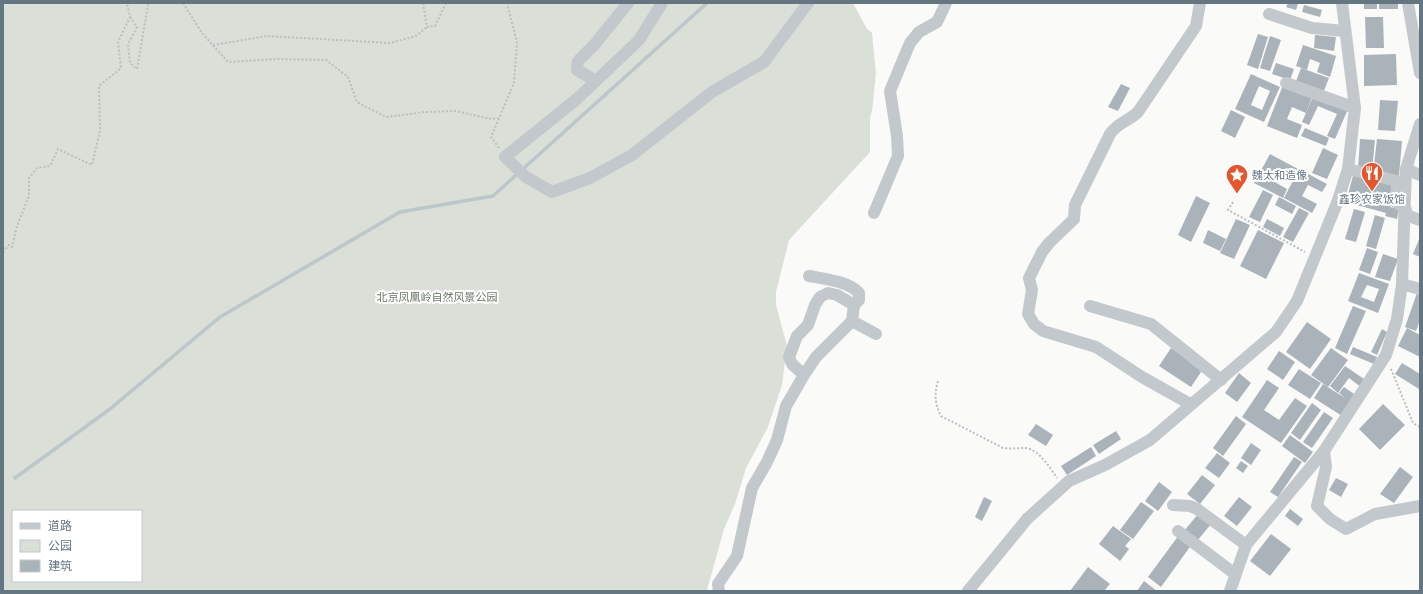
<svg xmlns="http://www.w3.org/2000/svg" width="1423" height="594" viewBox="0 0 1423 594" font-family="'PT Sans','Noto Sans SC',sans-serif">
	<rect width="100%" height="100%" fill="#fafaf8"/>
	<path fill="#dadfd7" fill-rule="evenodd" d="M 3,3 L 853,3 L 867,29 L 872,33 L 876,73 L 872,111 L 870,117 L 870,152 L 789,240 L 776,292 L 776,305 L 787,346 L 782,385 L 768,427 L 746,468 L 735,504 L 724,529 L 707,590 L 708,591 L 3,591 ZM 13,511 L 141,511 L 141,581 L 13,581 Z"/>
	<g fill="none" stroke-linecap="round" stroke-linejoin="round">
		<polyline stroke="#bbc7cb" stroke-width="3.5" points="15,478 110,409 220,317 400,212 493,196 707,3"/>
	</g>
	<g fill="#aab3b9" fill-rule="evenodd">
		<polygon points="1288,3 1298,3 1296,10 1286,7"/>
		<rect x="1364" y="3" width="13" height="6"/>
		<rect x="1379" y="3" width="19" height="6"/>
		<polygon points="1304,5 1322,10 1320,17 1302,12"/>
		<polygon points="1365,17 1383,17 1384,48 1366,48"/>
		<polygon points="1258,34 1268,37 1258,69 1247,65"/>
		<polygon points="1315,35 1336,37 1334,51 1314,48"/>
		<polygon points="1270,36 1281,40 1270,71 1260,68"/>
		<polygon points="1303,45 1336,56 1330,77 1317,72 1320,63 1310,59 1307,70 1296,66"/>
		<polygon points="1396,54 1397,85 1364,86 1364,55"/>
		<polygon points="1276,63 1294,69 1290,80 1272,74"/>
		<polygon points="1301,68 1329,78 1323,93 1295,84"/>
		<path d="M 1251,74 L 1280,87 L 1264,122 L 1235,109 ZM 1259,86 L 1270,91 L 1262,110 L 1251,105 Z"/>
		<polygon points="1121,84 1130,88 1118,111 1108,107"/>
		<polygon points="1283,85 1312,97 1306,113 1292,107 1287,119 1302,125 1297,138 1267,126"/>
		<polygon points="1314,94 1348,109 1335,139 1327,136 1337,114 1318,106 1309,125 1302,122"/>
		<polygon points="1380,100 1398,101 1395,131 1378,130"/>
		<polygon points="1231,110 1245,117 1235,138 1221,131"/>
		<polygon points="1305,128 1329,138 1326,146 1301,136"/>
		<polygon points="1360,139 1375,140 1372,171 1358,170"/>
		<polygon points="1377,139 1402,141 1399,176 1373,174"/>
		<polygon points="1323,148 1338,155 1327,179 1312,173"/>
		<polygon points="1270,154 1298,169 1293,177 1279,169 1273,181 1287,189 1283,198 1254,183"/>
		<polygon points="1299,169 1327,184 1322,192 1308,185 1302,196 1317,204 1312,213 1284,198"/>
		<polygon points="1354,172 1397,184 1390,207 1399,209 1397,219 1385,216 1386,213 1346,202"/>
		<polygon points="1263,190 1273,195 1260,222 1249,217"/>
		<polygon points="1196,196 1210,203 1191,242 1178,235"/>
		<polygon points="1279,197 1296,206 1292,214 1275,205"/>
		<polygon points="1299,208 1309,213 1293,242 1283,237"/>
		<polygon points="1354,209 1365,212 1356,242 1345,239"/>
		<polygon points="1375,215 1385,218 1376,249 1366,246"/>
		<polygon points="1236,219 1250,225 1234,259 1220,253"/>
		<polygon points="1267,219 1284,228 1280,236 1263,227"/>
		<polygon points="1208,230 1226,239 1220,251 1203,243"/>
		<polygon points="1258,230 1284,243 1266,279 1240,266"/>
		<polygon points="1420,237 1420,257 1413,254"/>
		<polygon points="1367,248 1378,252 1370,274 1359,270"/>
		<polygon points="1383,254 1398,259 1390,281 1375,277"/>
		<path d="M 1359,273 L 1389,284 L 1378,313 L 1348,301 ZM 1367,285 L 1379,289 L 1374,302 L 1361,297 Z"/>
		<polygon points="1417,293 1420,294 1420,320 1416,331 1405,327"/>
		<polygon points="1353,306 1366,311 1347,354 1335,348"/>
		<polygon points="1307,322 1331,339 1310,369 1286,352"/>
		<polygon points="1407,328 1420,335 1420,357 1398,346"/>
		<polygon points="1382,329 1387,332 1377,355 1371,352"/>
		<polygon points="1353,347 1377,357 1374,364 1350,354"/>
		<polygon points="1171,348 1203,369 1191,387 1159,366"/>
		<polygon points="1331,348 1348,360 1328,387 1311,375"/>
		<polygon points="1279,351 1295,362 1283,380 1267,369"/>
		<polygon points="1402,363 1420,374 1419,389 1395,374"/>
		<polygon points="1345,366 1367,381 1362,388 1349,378 1338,393 1330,386"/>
		<polygon points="1299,369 1321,383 1310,399 1288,385"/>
		<polygon points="1239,373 1251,383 1237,402 1225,393"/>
		<polygon points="1267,380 1279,388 1264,410 1279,420 1295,398 1307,406 1281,443 1242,417"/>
		<polygon points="1323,384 1345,398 1339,393 1344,387 1357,396 1342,416 1314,398"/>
		<polygon points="1312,403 1321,410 1300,440 1291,433"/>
		<polygon points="1383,404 1405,425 1380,450 1359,429"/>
		<polygon points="1324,412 1333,418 1312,448 1303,442"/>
		<polygon points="1236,416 1246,424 1223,456 1213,448"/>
		<polygon points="1036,424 1053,435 1046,446 1028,435"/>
		<polygon points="1116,431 1121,439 1099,454 1093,445"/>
		<polygon points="1290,435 1313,452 1305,463 1282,446"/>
		<polygon points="1251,443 1261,450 1251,465 1241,458"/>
		<polygon points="1091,447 1096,456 1067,475 1061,466"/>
		<polygon points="1217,453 1230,463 1219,478 1205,468"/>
		<polygon points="1294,457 1302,462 1278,497 1270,492"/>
		<polygon points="1241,461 1248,466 1243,473 1236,468"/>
		<polygon points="1400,467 1413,477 1394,503 1380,494"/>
		<polygon points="1202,475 1215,485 1200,504 1187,494"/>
		<polygon points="1336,478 1348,484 1341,497 1329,490"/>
		<polygon points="1159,482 1172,492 1158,511 1145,501"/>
		<polygon points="984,497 992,501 982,521 975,517"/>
		<polygon points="1239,497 1252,507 1237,526 1224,516"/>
		<polygon points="1141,502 1154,511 1133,539 1120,530"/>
		<polygon points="1290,509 1303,519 1298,526 1285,516"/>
		<polygon points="1199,513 1212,523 1197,541 1184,531"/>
		<polygon points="1113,526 1131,539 1125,546 1129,549 1120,561 1099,544"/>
		<polygon points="1271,534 1291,549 1270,576 1250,561"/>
		<polygon points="1179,535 1192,544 1161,587 1148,577"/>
		<polygon points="1088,567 1110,584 1104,591 1070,591"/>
		<polygon points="1144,581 1157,591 1137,591"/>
	</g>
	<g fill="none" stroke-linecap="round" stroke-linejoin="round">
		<g stroke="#bbbfc2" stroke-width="2" stroke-dasharray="2 2" stroke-linecap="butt">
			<polyline points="183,3 202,33 228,62 277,59 326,60 348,77 357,102 386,117 425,112 455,111 491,119 498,118"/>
			<polyline points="423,3 427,27 435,26 446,3"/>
			<polyline points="130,17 137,27 128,44 130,63 137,69 148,5 150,3"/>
			<polyline points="213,45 267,36 390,43 416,36 427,27"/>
			<polyline points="499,148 491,137 514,83 517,43 507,3"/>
			<polyline points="1233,202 1228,210 1305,252"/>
			<polyline points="3,252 9,245 12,247 17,226 29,196 29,178 37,168 50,166 58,149 92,165 100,131 99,86 121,68 118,42 130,17 127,3"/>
			<polyline points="1391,369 1413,423 1420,427"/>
			<path d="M 938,381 C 934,394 935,404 941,416 L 1003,448 C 1011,449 1018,448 1025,448 C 1039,449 1050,468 1057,478"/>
		</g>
		<g stroke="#c3c8cc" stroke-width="12">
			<polyline points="662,3 639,40 578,98 505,157 526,177 552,192 590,178 632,155 712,92 764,62 808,3"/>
			<polyline points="1408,3 1420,73"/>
			<polyline points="1269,14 1312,28 1345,31"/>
			<polyline points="596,81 577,70 578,61 595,44 628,3"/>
			<polyline points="1286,83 1355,108"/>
			<polyline points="1348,169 1397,181 1396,202 1406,210"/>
			<polyline points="1406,169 1420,175"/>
			<polyline points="874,213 898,156 897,136 890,91 910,43 919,32 937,22 946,3"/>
			<polyline points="1406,215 1420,220"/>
			<path d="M 809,276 C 825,279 848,281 859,293 L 859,300 L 854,305"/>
			<polyline points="1402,284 1420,289"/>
			<polyline points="1090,306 1151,324 1221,380"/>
			<polyline points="852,321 876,334"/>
			<path d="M 1190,404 L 1142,377 L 1096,347 L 1043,331 L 1034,324 L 1028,314 L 1032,290 L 1029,278 L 1042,252 L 1049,243 L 1074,219 L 1075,205 L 1110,134 C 1117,123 1129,121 1138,112 L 1196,26 L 1200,3"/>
			<polyline points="1324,451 1326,467 1317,506 1330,519 1346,529 1375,514 1420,506"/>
			<polyline points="1173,505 1190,506 1197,509 1246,545"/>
			<polyline points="1178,531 1235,574"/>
			<polyline points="719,591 718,584 737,556 752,488 767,462 777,440 786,406 804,375 816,357 852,321 854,305 837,295 828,293 820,297 815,305 808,325 797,336 789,357 792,364 804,375"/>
			<polyline points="968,591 1027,519 1069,481 1105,465 1150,440 1276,332 1297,301 1337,203 1348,169 1355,108 1342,3"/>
			<polyline points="1230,591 1246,545 1324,451 1386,355 1397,319 1402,284 1406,169 1420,124"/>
		</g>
	</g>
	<defs>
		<g id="restaurant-pin" transform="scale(1.15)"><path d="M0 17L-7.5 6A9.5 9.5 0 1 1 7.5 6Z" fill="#e4572e" stroke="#fff"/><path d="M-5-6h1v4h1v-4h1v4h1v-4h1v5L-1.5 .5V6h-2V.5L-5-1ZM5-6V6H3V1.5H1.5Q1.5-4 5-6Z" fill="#fff"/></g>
		<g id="sight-pin" transform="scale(1.15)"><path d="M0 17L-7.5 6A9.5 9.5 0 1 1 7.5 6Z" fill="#e4572e" stroke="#fff"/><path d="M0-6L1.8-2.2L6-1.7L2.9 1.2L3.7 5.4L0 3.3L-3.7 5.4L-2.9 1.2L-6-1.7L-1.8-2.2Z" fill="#fff"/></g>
	</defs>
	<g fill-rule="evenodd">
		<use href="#restaurant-pin" x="1372" y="173"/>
		<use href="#sight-pin" x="1237" y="175"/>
	</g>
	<g text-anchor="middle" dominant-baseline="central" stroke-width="4" stroke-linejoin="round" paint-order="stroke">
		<g font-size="11" fill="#657683" stroke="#fff" text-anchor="start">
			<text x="1252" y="175">魏太和造像</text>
			<text x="1372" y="199" text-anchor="middle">鑫珍农家饭馆</text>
		</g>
		<g font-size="11" fill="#687a64" stroke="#fff">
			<text x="437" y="297">北京凤凰岭自然风景公园</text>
		</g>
	</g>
	<rect width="1423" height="594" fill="none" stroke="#657683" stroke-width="8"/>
	<rect x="12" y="510" width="130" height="72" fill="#ffffff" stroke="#c1c8cd"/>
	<rect x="20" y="523" width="20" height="6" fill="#c3c8cc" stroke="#c1c8cd"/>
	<text x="48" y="530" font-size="12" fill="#657683">道路</text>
	<rect x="20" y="540" width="20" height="12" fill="#dadfd7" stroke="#c1c8cd"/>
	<text x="48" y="550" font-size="12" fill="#657683">公园</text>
	<rect x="20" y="560" width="20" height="12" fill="#aab3b9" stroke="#c1c8cd"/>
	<text x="48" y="570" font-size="12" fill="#657683">建筑</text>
</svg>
